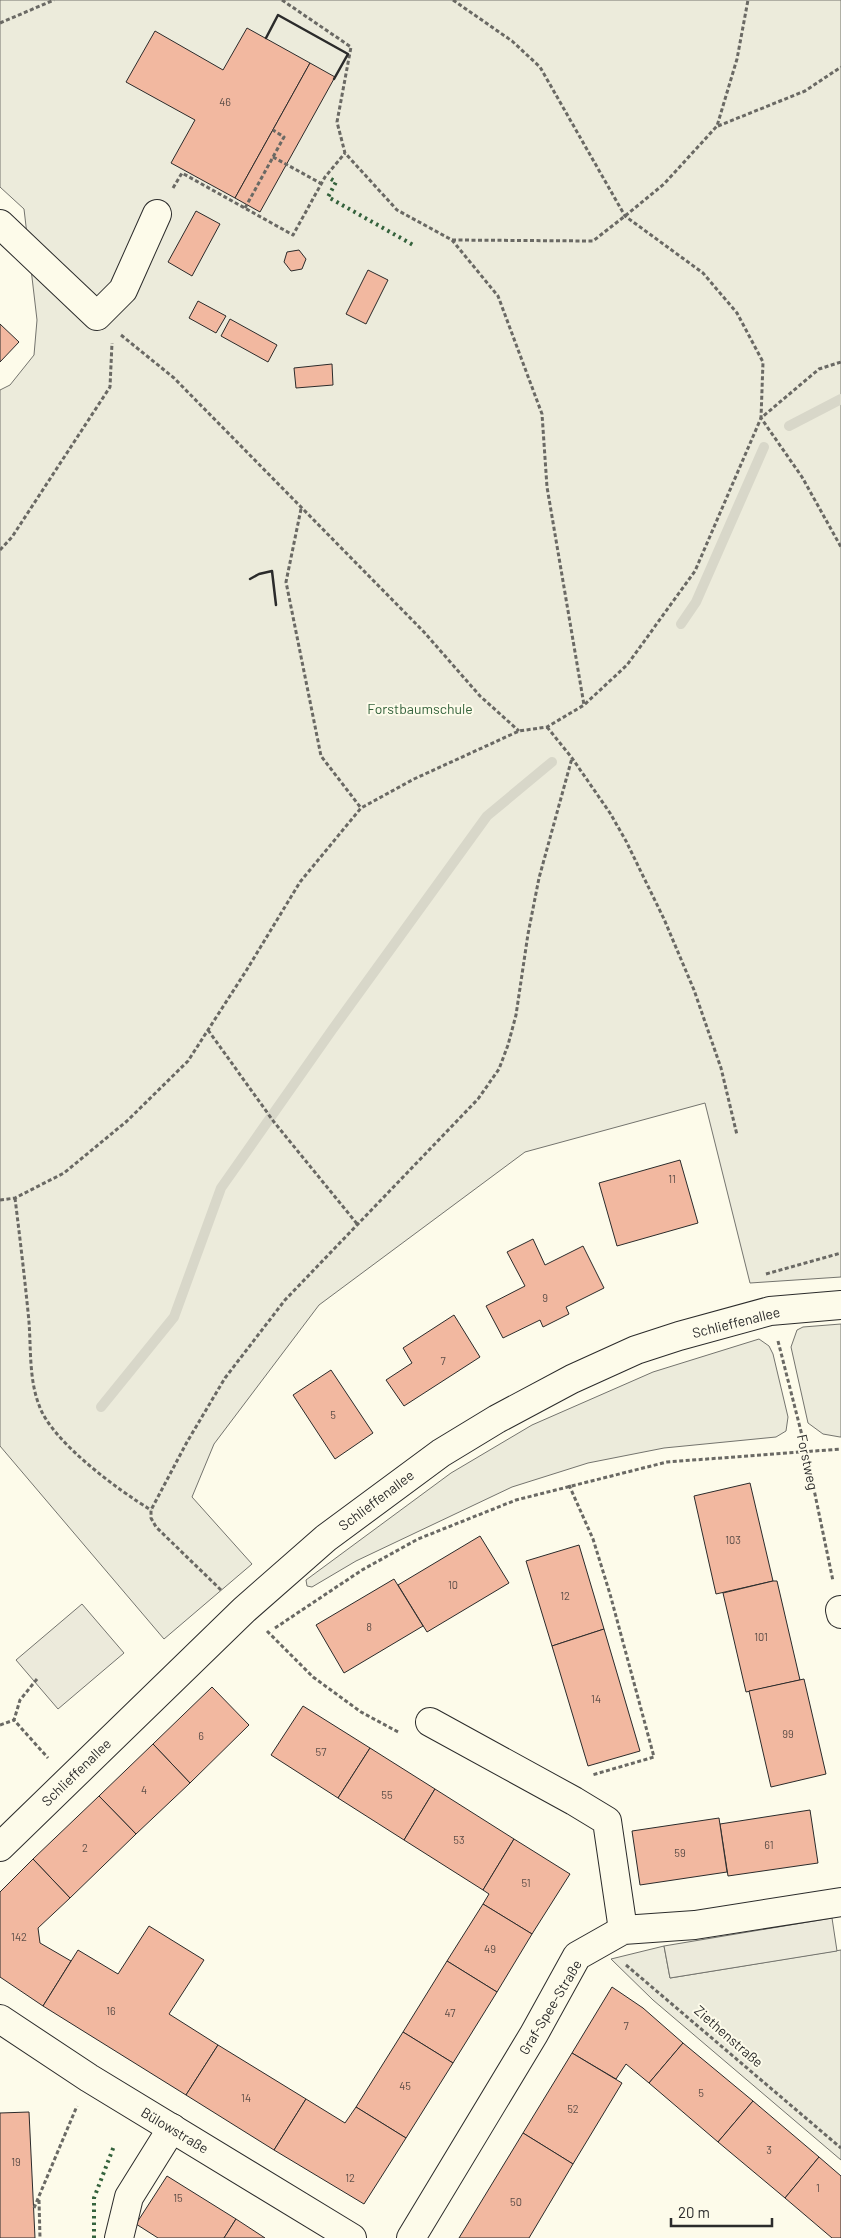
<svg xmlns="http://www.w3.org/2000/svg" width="841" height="2238" viewBox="0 0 841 2238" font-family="Barlow,sans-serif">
	<rect width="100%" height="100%" fill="#fdfbea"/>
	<g fill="#ecebdb" stroke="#74746e">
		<polygon points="0,0 841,0 841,1277 750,1283 705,1103 525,1152 319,1305 214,1444 192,1497 252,1564 164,1639 0,1446 0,390 10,385 34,355 37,320 24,209 0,187"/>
		<polygon points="841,1324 841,1437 840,1437 823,1434 808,1423 791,1347 797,1330 803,1327"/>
		<polygon points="759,1339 769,1346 773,1354 788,1417 786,1431 776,1437 664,1448 588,1463 512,1487 356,1561 312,1587 307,1586 306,1580 451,1473 532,1425 653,1372"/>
		<polygon points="664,1946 670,1978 841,1950 841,2160 653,2000 611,1959"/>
	</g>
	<g fill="#eceadb" stroke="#74746e">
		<polygon points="82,1604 124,1653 58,1709 16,1660"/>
		<polygon points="832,1918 837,1951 670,1978 664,1946"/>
	</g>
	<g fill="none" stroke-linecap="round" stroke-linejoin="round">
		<g stroke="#d8d7c9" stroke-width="10">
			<polyline points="789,426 841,399"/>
			<polyline points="681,624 696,602 764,447"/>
			<polyline points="101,1407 174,1317 221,1188 332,1030 487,816 552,762"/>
		</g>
	</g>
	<g fill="#f2b8a0" stroke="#2b2b2b">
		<polygon points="247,28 310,63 235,198 171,163 195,120 126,82 155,31 223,70"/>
		<polygon points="310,63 335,77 260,212 235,198"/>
		<polygon points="196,211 220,224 192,276 168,262"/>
		<polygon points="299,250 306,259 302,269 291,271 284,262 287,252"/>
		<polygon points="368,270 388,280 366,324 346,314"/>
		<polygon points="198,301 226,316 216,333 189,318"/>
		<polygon points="230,319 277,345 268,362 221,336"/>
		<polygon points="0,324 19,342 0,362"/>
		<polygon points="332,364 333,385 296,388 294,368"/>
		<polygon points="680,1160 698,1223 617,1246 599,1183"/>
		<polygon points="533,1239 545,1265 583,1246 604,1288 566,1307 569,1314 543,1327 540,1320 503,1338 486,1306 525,1286 507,1252"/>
		<polygon points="454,1315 480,1357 404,1406 386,1380 412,1363 403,1348"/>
		<polygon points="331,1370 373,1433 335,1459 293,1395"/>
		<polygon points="750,1483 773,1581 716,1594 694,1496"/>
		<polygon points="480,1536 509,1583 427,1632 398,1585"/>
		<polygon points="579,1545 604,1629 552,1646 526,1561"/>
		<polygon points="394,1579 423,1626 344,1673 316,1625"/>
		<polygon points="773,1581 777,1581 800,1680 746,1692 723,1593"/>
		<polygon points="604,1629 640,1751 588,1766 552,1646"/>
		<polygon points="804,1679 826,1774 771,1787 749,1691"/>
		<polygon points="212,1687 249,1725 190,1783 153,1744"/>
		<polygon points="303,1706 370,1748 338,1798 271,1755"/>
		<polygon points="153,1744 190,1783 136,1834 99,1796"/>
		<polygon points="370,1748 435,1789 404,1840 338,1798"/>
		<polygon points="435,1789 514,1839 483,1890 404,1840"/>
		<polygon points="99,1796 136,1834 70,1898 33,1859"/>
		<polygon points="810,1810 818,1863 728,1876 720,1824"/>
		<polygon points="719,1818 727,1872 640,1885 632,1831"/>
		<polygon points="514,1839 570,1874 532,1934 483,1904 489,1894 483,1890"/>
		<polygon points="33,1859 70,1898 38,1928 40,1943 71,1961 43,2006 0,1977 0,1892"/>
		<polygon points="483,1904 532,1934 497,1992 447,1961"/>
		<polygon points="149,1926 204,1960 169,2014 218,2045 186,2095 43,2006 78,1950 118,1974"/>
		<polygon points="447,1961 497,1992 453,2063 403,2032"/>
		<polygon points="612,1987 643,2008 683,2043 649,2083 626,2064 616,2079 572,2053"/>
		<polygon points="403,2032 453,2063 406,2138 356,2107"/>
		<polygon points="683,2043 753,2101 718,2142 649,2083"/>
		<polygon points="218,2045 306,2099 274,2150 186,2095"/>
		<polygon points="572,2053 622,2083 573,2164 523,2133"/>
		<polygon points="306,2099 345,2123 356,2107 406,2138 364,2204 274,2150"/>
		<polygon points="753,2101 819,2157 785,2198 718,2142"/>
		<polygon points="29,2112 35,2238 0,2238 0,2113"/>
		<polygon points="523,2133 573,2164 529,2238 459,2238"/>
		<polygon points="819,2157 841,2176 841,2238 832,2238 785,2198"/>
		<polygon points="167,2176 236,2219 224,2238 158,2238 136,2224"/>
		<polygon points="236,2219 265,2238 224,2238"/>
	</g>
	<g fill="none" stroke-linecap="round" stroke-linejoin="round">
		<g stroke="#2b2b2b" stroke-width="30">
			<g id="minor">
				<polyline points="0,224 97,316 123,290 157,214"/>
				<polyline points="840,1610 841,1614"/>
				<polyline points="430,1722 574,1801 607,1821 623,1930"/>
				<polyline points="0,1847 244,1610 326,1538 441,1453 497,1419 572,1379 636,1350 679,1336 770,1311 841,1305"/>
				<polyline points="0,2019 89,2078 352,2238"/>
				<polyline points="119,2238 129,2197 172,2128"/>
				<polyline points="411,2238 534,2034 577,1956 623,1930 695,1925 841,1902"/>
			</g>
		</g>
		<g stroke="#6a6964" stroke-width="3" stroke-dasharray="4 2.5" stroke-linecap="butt">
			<polyline points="282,0 351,47 337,122 345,153 397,210 452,240 498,296 542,414 547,487 584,705"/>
			<polyline points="453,0 512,41 540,67 625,216 703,273 737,313 763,362 761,418 819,369 841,362"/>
			<polyline points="0,23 54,0"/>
			<polyline points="718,126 805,91 841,67"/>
			<polyline points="273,157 322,184"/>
			<polyline points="173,188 182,173 293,235 325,177 345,153"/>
			<polyline points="245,208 284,137 273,130"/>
			<polyline points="452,240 593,241 625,216 664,184 717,126 737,59 748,0"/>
			<polyline points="121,335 174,378 424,632 480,696 519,731"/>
			<polyline points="301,509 286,582 321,756 361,808"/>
			<polyline points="0,550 12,537 110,387 112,343"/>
			<polyline points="547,727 572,758 610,813 626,841 664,919 694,990 721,1068 737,1135"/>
			<polyline points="208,1030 274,1122 358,1225"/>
			<path d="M 15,1198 C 20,1239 25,1280 29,1322 C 31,1349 29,1379 39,1405 C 51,1441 118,1490 151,1510"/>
			<polyline points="0,1200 15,1198 64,1173 127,1121 188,1061 246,971 300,882 361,808 414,779 519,731 547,727 584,705 627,665 695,571 761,418 802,477 841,547"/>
			<polyline points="766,1274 841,1253"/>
			<polyline points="778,1341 806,1451 833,1581"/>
			<polyline points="569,1485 593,1539 610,1594 654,1757 592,1775"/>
			<polyline points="221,1590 156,1527 151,1518 151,1510 187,1442 225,1378 285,1300 478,1099 499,1069 508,1045 516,1015 528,934 539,878 572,758"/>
			<polyline points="275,1628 362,1570 418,1539 516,1500 667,1462 841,1449"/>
			<polyline points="267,1631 313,1677 361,1712 400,1733"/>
			<polyline points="37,1679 20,1700 14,1720 48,1758"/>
			<polyline points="0,1725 14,1720"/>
			<polyline points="626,1965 841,2148"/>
			<polyline points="39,2200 40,2238"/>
			<polyline points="34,2208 77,2106"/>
		</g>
		<use href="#minor" stroke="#fdfbea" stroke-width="28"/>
		<g stroke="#34623c" stroke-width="4" stroke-dasharray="2.5 4" stroke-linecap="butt">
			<polyline points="331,179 336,182 328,197 415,246"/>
			<polyline points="94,2238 94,2198 114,2146"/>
		</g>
		<g stroke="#2b2b2b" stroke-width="2.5">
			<polyline points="266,38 278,15 348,54 334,79"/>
			<polyline points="250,579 259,574 272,571 276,605"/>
		</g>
	</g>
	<g text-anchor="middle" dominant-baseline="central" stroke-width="4" stroke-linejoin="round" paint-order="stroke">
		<g font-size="11" fill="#5d4e48">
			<text x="225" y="101">46</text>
			<text x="672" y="1178">11</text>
			<text x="545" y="1297">9</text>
			<text x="443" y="1360">7</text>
			<text x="333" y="1414">5</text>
			<text x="733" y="1539">103</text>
			<text x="453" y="1584">10</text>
			<text x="565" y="1595">12</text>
			<text x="369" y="1626">8</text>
			<text x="761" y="1636">101</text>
			<text x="596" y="1698">14</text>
			<text x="788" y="1733">99</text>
			<text x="201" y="1735">6</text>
			<text x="321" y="1751">57</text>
			<text x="144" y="1789">4</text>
			<text x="387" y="1794">55</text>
			<text x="459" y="1839">53</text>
			<text x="769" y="1844">61</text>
			<text x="85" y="1847">2</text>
			<text x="680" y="1852">59</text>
			<text x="526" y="1882">51</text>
			<text x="19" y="1936">142</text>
			<text x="490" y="1948">49</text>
			<text x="111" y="2010">16</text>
			<text x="450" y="2012">47</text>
			<text x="626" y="2025">7</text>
			<text x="405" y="2085">45</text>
			<text x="701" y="2092">5</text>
			<text x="246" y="2097">14</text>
			<text x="573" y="2108">52</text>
			<text x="769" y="2149">3</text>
			<text x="16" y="2161">19</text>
			<text x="350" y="2177">12</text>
			<text x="818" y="2187">1</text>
			<text x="178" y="2197">15</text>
			<text x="516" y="2201">50</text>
		</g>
		<g font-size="14" fill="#34623c" stroke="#fdfbea">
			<text x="420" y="708">Forstbaumschule</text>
		</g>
		<g font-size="14" fill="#2b2b2b" stroke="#fdfbea">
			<text transform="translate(736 1322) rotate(-14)">Schlieffenallee</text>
			<text transform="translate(808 1462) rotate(78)">Forstweg</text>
			<text transform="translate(376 1500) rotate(-37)">Schlieffenallee</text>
			<text transform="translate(76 1772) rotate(-44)">Schlieffenallee</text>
			<text transform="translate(550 2007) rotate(-59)">Graf-Spee-Straße</text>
			<text transform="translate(729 2036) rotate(41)">Ziethenstraße</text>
			<text transform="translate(175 2130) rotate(31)">Bülowstraße</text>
		</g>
	</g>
	<path d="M671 2218v8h101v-8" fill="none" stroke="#2b2b2b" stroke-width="2.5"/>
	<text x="678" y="2218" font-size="15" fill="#2b2b2b" stroke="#fdfbea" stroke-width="4" paint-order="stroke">20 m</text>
</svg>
